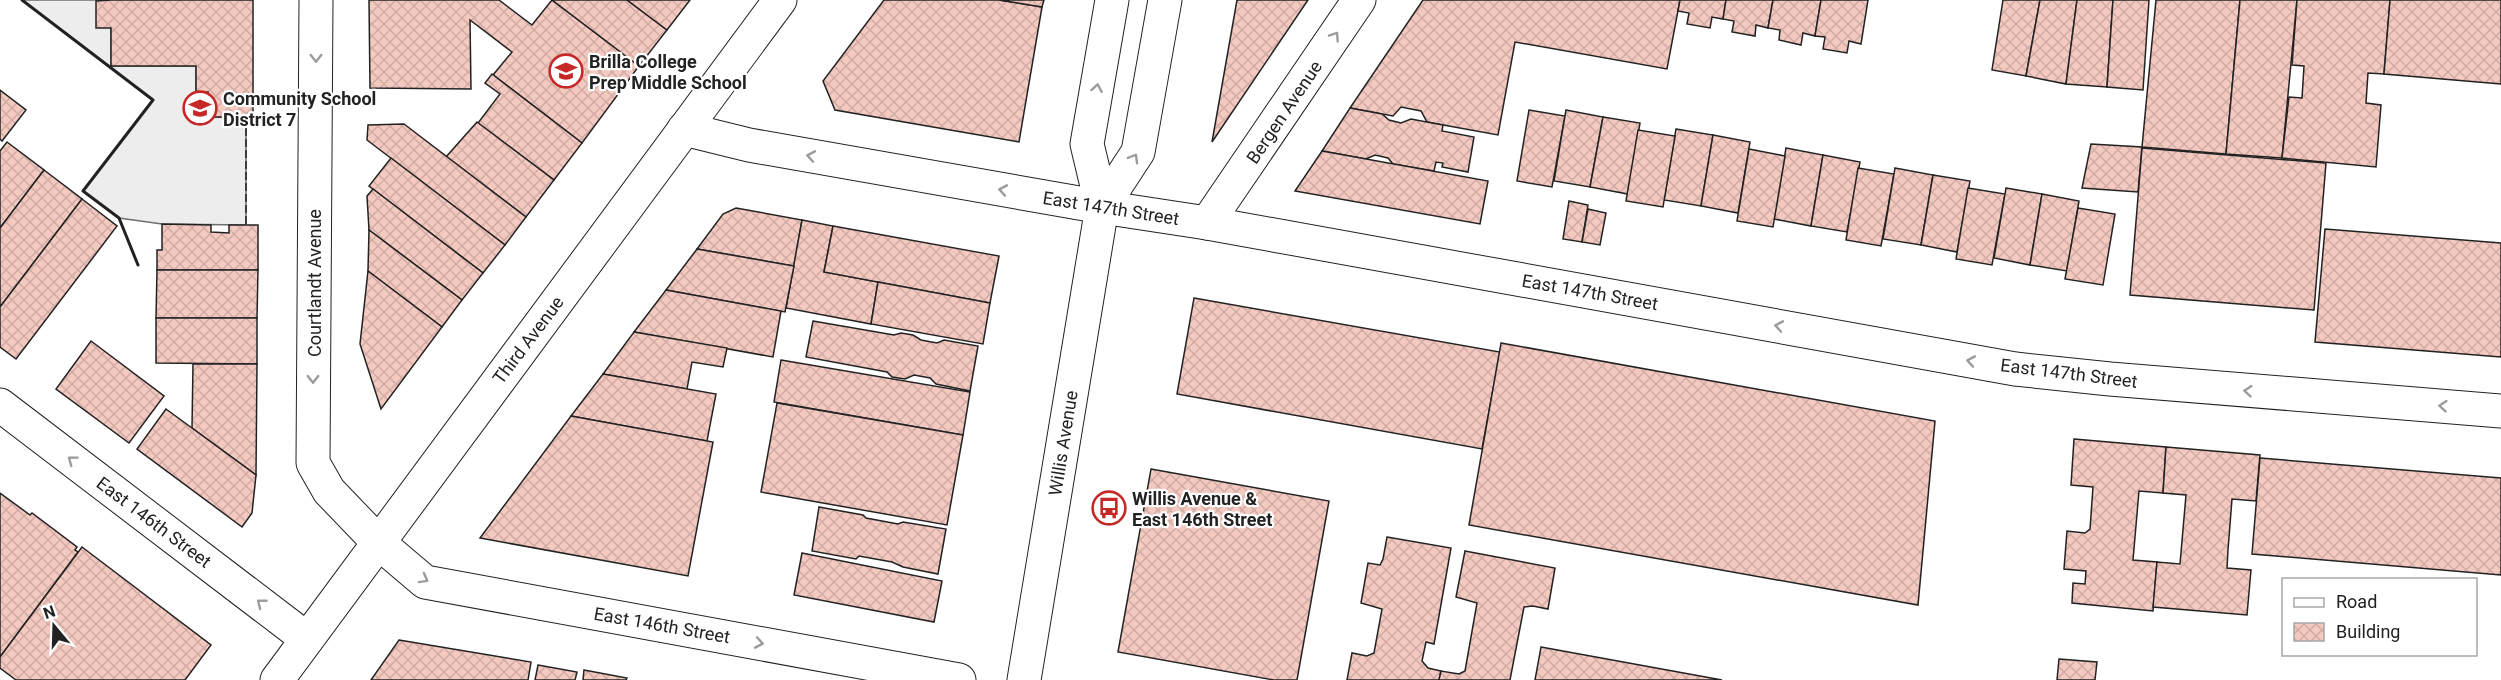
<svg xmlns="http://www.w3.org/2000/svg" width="2501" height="680" viewBox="0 0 2501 680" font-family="Roboto,sans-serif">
	<defs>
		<pattern id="building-cross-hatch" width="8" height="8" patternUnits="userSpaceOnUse" patternTransform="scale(1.5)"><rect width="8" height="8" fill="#f3c9c0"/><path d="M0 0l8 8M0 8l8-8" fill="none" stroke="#d0aca5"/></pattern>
	</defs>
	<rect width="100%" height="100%" fill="#fff"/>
	<polygon fill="#ededed" stroke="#6f6f6f" stroke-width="1.5" points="22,0 111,0 111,66 196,66 196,92 208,92 208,117 246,117 246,225 162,224 119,218 83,191 153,100"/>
	<g fill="url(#building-cross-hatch)" stroke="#222" stroke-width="1.5">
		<polygon points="111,0 253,0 253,117 208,117 208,92 196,92 196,66 111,66 111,28 96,28 96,1"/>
		<polygon points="369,0 499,0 532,25 552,0 639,66 582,143 493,75 512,52 470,20 471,89 370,88"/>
		<polygon points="552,0 627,0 667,30 639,66"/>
		<polygon points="627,0 690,0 667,30"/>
		<polygon points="884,0 999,0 1042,7 1019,142 835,110 823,81"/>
		<polygon points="999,0 1044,0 1042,7"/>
		<polygon points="1237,0 1308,0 1212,142"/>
		<polygon points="1423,0 1680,0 1667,69 1515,42 1498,135 1427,122 1421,111 1401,107 1393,116 1350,108"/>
		<polygon points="1680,0 1726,0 1723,19 1712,17 1710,28 1687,24 1689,13 1678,11"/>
		<polygon points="1726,0 1773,0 1768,28 1756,25 1755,36 1732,32 1734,21 1723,19"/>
		<polygon points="1773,0 1821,0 1815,36 1803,33 1801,45 1779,40 1780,30 1768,28"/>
		<polygon points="1821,0 1868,0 1861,44 1849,41 1847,53 1823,49 1825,37 1815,36"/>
		<polygon points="2003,0 2040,0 2026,76 1992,70"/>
		<polygon points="2040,0 2077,0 2066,84 2026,76"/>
		<polygon points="2077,0 2113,0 2107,87 2066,84"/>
		<polygon points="2113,0 2149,0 2143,90 2107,87"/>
		<polygon points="2156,0 2240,0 2226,154 2142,147"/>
		<polygon points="2240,0 2297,0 2282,158 2226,154"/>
		<polygon points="2297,0 2390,0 2384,74 2368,73 2366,103 2381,105 2376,167 2282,158 2289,97 2302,98 2304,66 2292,65"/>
		<polygon points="2390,0 2501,0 2501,84 2384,74"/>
		<polygon points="492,74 582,143 554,180 478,123 500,94 485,83"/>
		<polygon points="0,90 26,110 2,141 0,139"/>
		<polygon points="1350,108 1382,114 1389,120 1401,123 1411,119 1443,125 1442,131 1474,137 1468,172 1442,167 1443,163 1436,162 1434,171 1393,164 1388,158 1375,155 1366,159 1322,151"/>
		<polygon points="1529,110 1565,116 1552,187 1517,181"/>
		<polygon points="1566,110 1603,117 1590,187 1554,181"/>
		<polygon points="1603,117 1640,123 1628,194 1590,187"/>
		<polygon points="477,122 554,180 526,217 446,157"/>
		<polygon points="404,124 526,217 505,245 367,140 368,125"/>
		<polygon points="1676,129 1713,135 1701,206 1664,200"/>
		<polygon points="1638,130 1675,136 1663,207 1626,201"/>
		<polygon points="1713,135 1750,142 1738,213 1701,206"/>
		<polygon points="7,142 44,170 0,228 0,151"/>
		<polygon points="2091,144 2142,147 2138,192 2082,188"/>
		<polygon points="1786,148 1823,155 1811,226 1774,219"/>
		<polygon points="2142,148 2326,163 2314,310 2130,295"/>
		<polygon points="1749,149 1785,156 1773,227 1737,221"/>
		<polygon points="1322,151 1488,181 1480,224 1295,191"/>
		<polygon points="1823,155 1860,162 1847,232 1811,226"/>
		<polygon points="391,158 505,245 483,273 369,186"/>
		<polygon points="1858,168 1894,174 1881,246 1846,240"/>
		<polygon points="1895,168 1933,175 1921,245 1883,239"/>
		<polygon points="44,170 82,199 0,307 0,228"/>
		<polygon points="1933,175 1970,181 1957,252 1921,245"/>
		<polygon points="1968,188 2005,194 1992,265 1956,259"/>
		<polygon points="2006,188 2042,194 2030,265 1994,258"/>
		<polygon points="373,189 483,273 462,300 369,230 367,196"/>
		<polygon points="2042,194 2079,201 2067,271 2030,265"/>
		<polygon points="82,199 117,226 16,359 0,347 0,307"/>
		<polygon points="1569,201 1588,205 1582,242 1563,239"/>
		<polygon points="736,208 802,220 794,266 697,249 723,214"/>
		<polygon points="2078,208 2115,214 2103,285 2065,279"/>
		<polygon points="1588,209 1606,213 1600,245 1582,242"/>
		<polygon points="802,220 833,226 824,272 878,282 871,324 786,308"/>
		<polygon points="162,224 211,225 211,232 229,233 229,225 258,225 258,270 157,270 157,250 162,250"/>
		<polygon points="833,226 999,256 990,303 824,272"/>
		<polygon points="2325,229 2501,243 2501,357 2315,342"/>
		<polygon points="369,230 462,300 442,327 368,271"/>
		<polygon points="697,249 794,266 785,312 666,290"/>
		<polygon points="157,270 258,270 257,318 156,318"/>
		<polygon points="368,271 442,327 381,409 360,344"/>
		<polygon points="878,282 990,303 983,344 871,324"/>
		<polygon points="666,290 781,311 773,357 634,332"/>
		<polygon points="1194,298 1500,352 1482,449 1177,394"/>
		<polygon points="156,318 257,318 257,364 156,363"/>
		<polygon points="813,321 894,335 901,333 913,335 921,340 937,343 944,340 978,346 970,391 936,384 930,378 914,375 905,379 892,377 887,372 806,357"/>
		<polygon points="634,332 727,348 723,367 692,362 687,389 603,374"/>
		<polygon points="91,341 164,396 129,443 56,389"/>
		<polygon points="1501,343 1935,421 1918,605 1469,525"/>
		<polygon points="781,360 970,392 963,435 774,402"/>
		<polygon points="193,364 257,364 256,475 192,428"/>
		<polygon points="603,374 716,394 707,441 571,416"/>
		<polygon points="777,403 963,435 947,525 761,492"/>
		<polygon points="166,409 256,475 252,513 242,527 137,449"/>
		<polygon points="571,416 713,442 688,576 480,538"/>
		<polygon points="2074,439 2166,447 2163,493 2139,491 2133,560 2157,562 2153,611 2072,603 2073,583 2085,584 2086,571 2064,569 2067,531 2085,533 2090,529 2093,487 2071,485"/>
		<polygon points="2166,447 2260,455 2256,501 2232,499 2228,550 2227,568 2251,570 2247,615 2153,607 2157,562 2180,564 2186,495 2163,493"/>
		<polygon points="2260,458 2501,478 2501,575 2252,554"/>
		<polygon points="1151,469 1329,501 1297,680 1274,680 1118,652"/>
		<polygon points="0,493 30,515 32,513 77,547 75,550 78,552 0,657"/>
		<polygon points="819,507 863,515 866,518 898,524 903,522 946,529 938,574 903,567 892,562 859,556 856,559 812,551"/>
		<polygon points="1387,537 1451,548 1434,644 1426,642 1422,661 1428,668 1441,671 1439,680 1347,680 1352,653 1367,656 1374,653 1382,609 1361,603 1368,563 1380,565 1383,559"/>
		<polygon points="82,547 211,645 185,680 16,680 0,668 0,657"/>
		<polygon points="1465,551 1555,568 1548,609 1533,606 1524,607 1510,680 1439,680 1441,671 1459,674 1465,671 1477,603 1456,597"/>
		<polygon points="802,553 942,581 934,622 794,595"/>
		<polygon points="399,640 531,662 528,680 371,680"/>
		<polygon points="1541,647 1722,680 1535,680"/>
		<polygon points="2059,659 2097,662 2095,680 2057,680"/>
		<polygon points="538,665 577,672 575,680 535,680"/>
		<polygon points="584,670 627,678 626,680 583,680"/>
	</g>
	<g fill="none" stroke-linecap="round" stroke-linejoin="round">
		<g stroke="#222" stroke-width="35">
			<g id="minor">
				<polyline points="316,0 313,463 329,491 379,543 425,582 959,680"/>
				<polyline points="684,129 749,145 1102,207"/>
				<polyline points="1102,207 1138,152 1165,0"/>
				<polyline points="1102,207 1087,144 1112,0"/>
				<polyline points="1207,223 2015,369 2110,379 2501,411"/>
				<polyline points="0,405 307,639"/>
			</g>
		</g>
		<g stroke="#222" stroke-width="35">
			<g id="major">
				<polyline points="277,680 780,0"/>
				<polyline points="1024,680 1102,207 1207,223 1359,0"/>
			</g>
		</g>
		<use href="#minor" stroke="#fff" stroke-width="33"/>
		<use href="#major" stroke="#fff" stroke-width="33"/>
		<polyline stroke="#222" stroke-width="1.5" stroke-dasharray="8 3" stroke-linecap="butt" points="246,117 246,225"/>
		<polyline stroke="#222" stroke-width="3" points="22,0 153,100 83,191 119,218 138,265"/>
	</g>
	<defs><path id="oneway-chevron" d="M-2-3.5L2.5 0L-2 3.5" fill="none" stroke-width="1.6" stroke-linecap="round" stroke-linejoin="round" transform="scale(1.5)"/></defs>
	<g stroke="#9c9c9c">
		<use href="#oneway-chevron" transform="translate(1335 36) rotate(-56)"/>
		<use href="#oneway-chevron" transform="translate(316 58) rotate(90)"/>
		<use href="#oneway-chevron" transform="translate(1097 88) rotate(-80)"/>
		<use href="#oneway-chevron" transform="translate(811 156) rotate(-170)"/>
		<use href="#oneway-chevron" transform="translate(1134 158) rotate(-60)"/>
		<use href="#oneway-chevron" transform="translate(1003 190) rotate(-170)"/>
		<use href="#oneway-chevron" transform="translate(1779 326) rotate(-170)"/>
		<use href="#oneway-chevron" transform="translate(1971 361) rotate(-170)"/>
		<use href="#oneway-chevron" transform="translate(313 379) rotate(90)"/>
		<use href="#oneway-chevron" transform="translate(2248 391) rotate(-175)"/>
		<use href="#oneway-chevron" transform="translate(2443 406) rotate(-175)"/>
		<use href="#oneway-chevron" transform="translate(72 460) rotate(-143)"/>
		<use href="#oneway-chevron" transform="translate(424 579) rotate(29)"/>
		<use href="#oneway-chevron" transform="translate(261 603) rotate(-142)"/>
		<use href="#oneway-chevron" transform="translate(759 643) rotate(10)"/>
	</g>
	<defs>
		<g id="school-ring" transform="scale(1.725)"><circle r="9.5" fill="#fff" stroke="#c62828" stroke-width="1.5"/><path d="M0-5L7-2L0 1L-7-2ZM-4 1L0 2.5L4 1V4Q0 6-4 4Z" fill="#c62828"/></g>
		<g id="bus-ring" transform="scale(1.725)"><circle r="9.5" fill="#fff" stroke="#c62828" stroke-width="1.5"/><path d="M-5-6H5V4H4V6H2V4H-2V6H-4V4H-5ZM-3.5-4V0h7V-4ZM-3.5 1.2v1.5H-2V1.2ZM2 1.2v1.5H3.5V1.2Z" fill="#c62828"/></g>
	</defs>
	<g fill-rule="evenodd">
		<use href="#school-ring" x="566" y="71"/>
		<use href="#school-ring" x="200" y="108"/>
		<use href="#bus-ring" x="1109" y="508"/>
	</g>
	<g text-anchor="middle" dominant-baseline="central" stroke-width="4.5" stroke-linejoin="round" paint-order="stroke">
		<g font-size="18" font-weight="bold" fill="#222" stroke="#fff" text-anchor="start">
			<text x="589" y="61">Brilla College<tspan x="589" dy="21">Prep Middle School</tspan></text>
			<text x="223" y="98">Community School<tspan x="223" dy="21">District 7</tspan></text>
			<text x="1132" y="498">Willis Avenue &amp;<tspan x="1132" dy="21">East 146th Street</tspan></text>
		</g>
		<g font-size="18" fill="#222" stroke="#fff">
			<text transform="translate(1284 112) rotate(-56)">Bergen Avenue</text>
			<text transform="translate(1111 208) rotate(9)">East 147th Street</text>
			<text transform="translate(314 283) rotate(-90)">Courtlandt Avenue</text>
			<text transform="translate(1590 292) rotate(10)">East 147th Street</text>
			<text transform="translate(528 340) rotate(-53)">Third Avenue</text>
			<text transform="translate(2069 373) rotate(7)">East 147th Street</text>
			<text transform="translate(1063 443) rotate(-81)">Willis Avenue</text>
			<text transform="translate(154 522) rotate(37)">East 146th Street</text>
			<text transform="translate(662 625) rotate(10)">East 146th Street</text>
		</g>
	</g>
	<rect x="2282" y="578" width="195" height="78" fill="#ffffff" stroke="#a7a7a7" stroke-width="1.5"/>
	<rect x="2294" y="598" width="30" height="9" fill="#ffffff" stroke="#a7a7a7" stroke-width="1.5"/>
	<text x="2336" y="608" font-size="18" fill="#222222">Road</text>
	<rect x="2294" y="623" width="30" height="18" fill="url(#building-cross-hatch)" stroke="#a7a7a7" stroke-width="1.5"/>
	<text x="2336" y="638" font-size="18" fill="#222222">Building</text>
	<g transform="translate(54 626) rotate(341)" stroke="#ffffff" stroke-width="4.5" paint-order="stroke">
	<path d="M0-4.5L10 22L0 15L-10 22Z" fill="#222222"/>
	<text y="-9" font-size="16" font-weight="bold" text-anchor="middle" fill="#222222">N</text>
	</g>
</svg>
